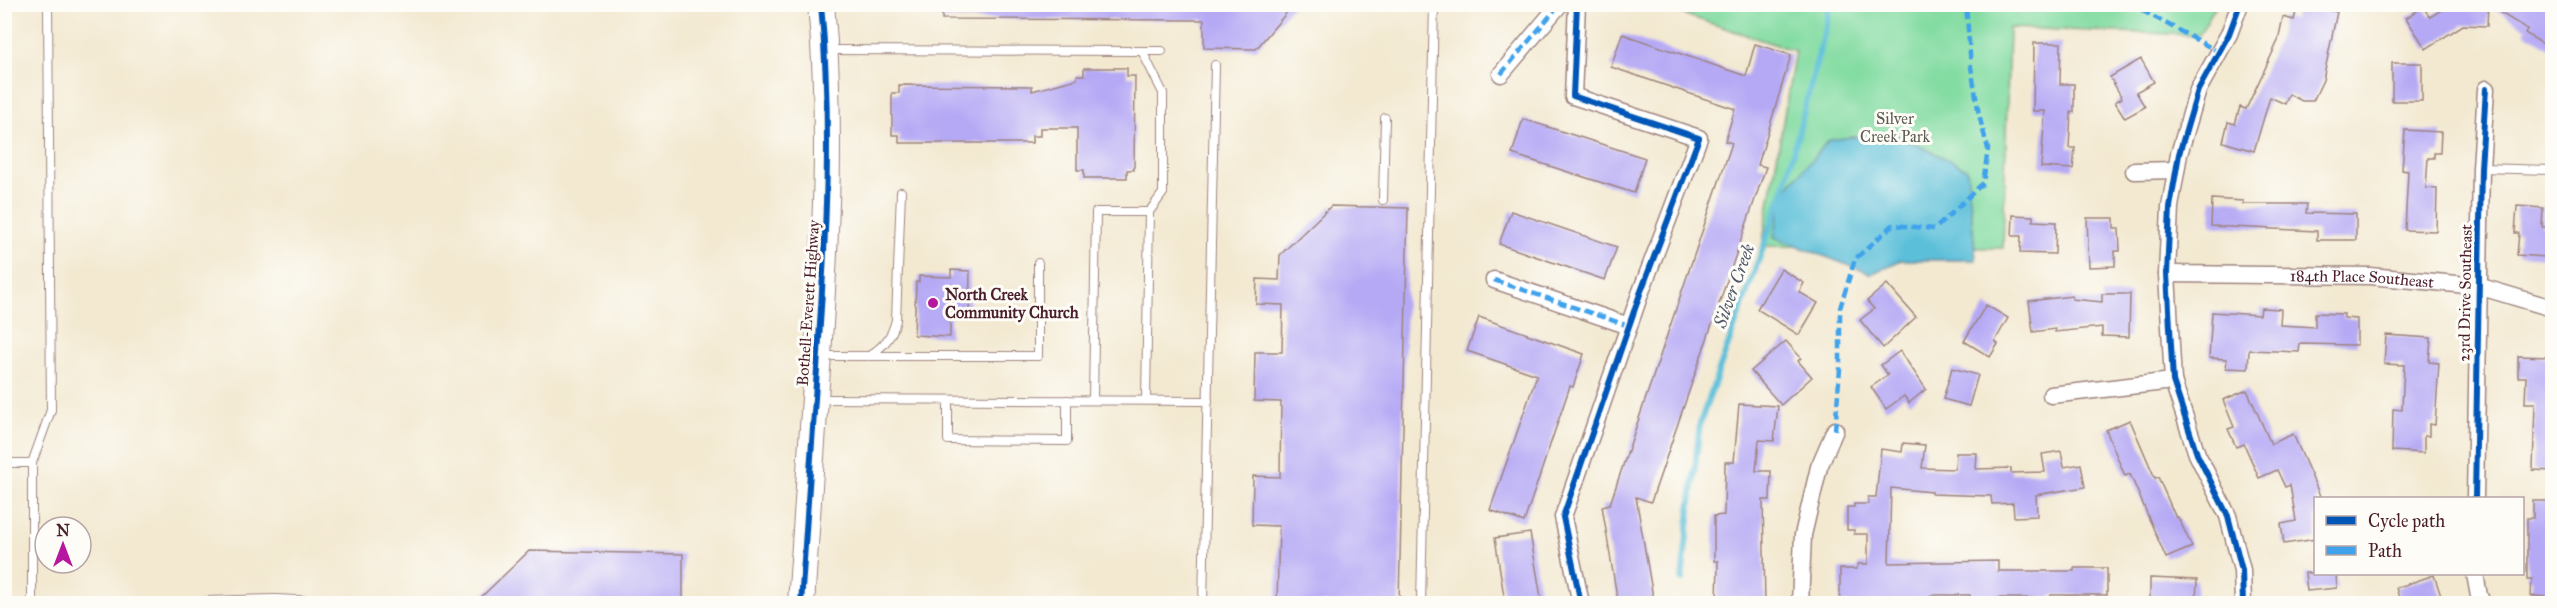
<svg xmlns="http://www.w3.org/2000/svg" width="2557" height="608" viewBox="0 0 2557 608" font-family="'IM FELL Great Primer',serif">
	<rect width="100%" height="100%" fill="#fdfcf7"/>
	<filter id="ink" filterUnits="userSpaceOnUse"><feTurbulence type="fractalNoise" baseFrequency=".0167" numOctaves="2"/><feDisplacementMap in="SourceGraphic" scale="12" xChannelSelector="R" yChannelSelector="G"/><feConvolveMatrix kernelMatrix="1 2 1 2 8 2 1 2 1" color-interpolation-filters="sRGB"/></filter>
	<filter id="wash" filterUnits="userSpaceOnUse"><feTurbulence type="fractalNoise" baseFrequency=".008" numOctaves="4" result="noise"/><feDisplacementMap in="SourceGraphic" scale="24" xChannelSelector="R" yChannelSelector="G"/><feGaussianBlur stdDeviation="1.35" result="paint"/><feColorMatrix in="noise" values="0 0 0 0 0 0 0 0 0 0 0 0 0 0 0 0 0 1.4 0 .05"/><feComposite in="paint" operator="in"/></filter>
	<g filter="url(#wash)">
		<rect width="100%" height="100%" fill="#f3e9d1"/>
		<polygon fill="#83dca2" stroke="#667e66" stroke-width="1.5" points="1667,4 2216,5 2199,35 2009,28 2003,248 1762,246 1795,51 1667,9"/>
		<polygon fill="#5bbfd9" stroke="#526f82" stroke-width="1.5" points="1891,132 1967,169 1976,260 1901,260 1871,274 1774,237 1783,192 1829,140"/>
		<g fill="none" stroke-linecap="round" stroke-linejoin="round">
			<polyline stroke="#5bbfd9" stroke-width="6" points="1682,580 1700,423 1783,192 1827,22 1828,4"/>
		</g>
		<g id="blocks">
			<g fill="#b5a9f5">
				<polygon points="942,4 1294,4 1256,49 1204,48 1204,20 942,19"/>
				<polygon points="2298,4 2337,12 2323,80 2313,101 2302,101 2289,94 2285,104 2270,97 2254,151 2223,142 2228,122 2235,124 2240,107 2246,109 2278,41 2283,17 2294,20"/>
				<polygon points="2451,4 2553,4 2553,50 2525,33 2527,29 2488,5 2487,26 2463,25 2426,49 2406,18 2423,7 2430,17"/>
				<polygon points="1622,34 1746,76 1755,44 1791,55 1758,165 1766,167 1651,502 1636,497 1654,603 1618,603 1602,506 1610,504 1732,143 1725,141 1735,109 1611,67"/>
				<polygon points="2034,43 2061,43 2060,84 2074,84 2074,112 2071,112 2069,148 2075,148 2073,169 2041,167 2045,111 2033,111"/>
				<polygon points="2141,59 2154,82 2136,92 2145,107 2125,118 2115,102 2122,98 2110,77"/>
				<rect x="2392" y="63" width="30" height="38"/>
				<polygon points="1084,68 1127,68 1127,76 1135,76 1134,170 1127,170 1127,178 1084,178 1084,170 1077,170 1077,128 1040,128 1040,136 1032,136 1032,143 899,143 899,135 892,135 892,93 899,93 899,85 1032,86 1032,91 1077,79 1077,75 1084,75"/>
				<polygon points="1523,119 1645,158 1634,193 1512,154"/>
				<polygon points="2405,130 2441,132 2440,153 2434,153 2434,158 2428,158 2426,188 2437,189 2436,231 2405,230 2408,171 2402,170"/>
				<polygon points="2212,199 2243,201 2243,204 2307,204 2306,213 2356,214 2356,240 2317,240 2317,231 2211,226"/>
				<polygon points="1331,206 1408,208 1399,603 1277,603 1279,526 1252,525 1253,476 1280,477 1281,402 1254,401 1255,352 1282,352 1283,305 1256,304 1257,279 1279,280 1280,255"/>
				<polygon points="2517,206 2543,208 2542,227 2550,227 2547,257 2517,255 2519,233 2515,233"/>
				<polygon points="1511,211 1617,247 1605,280 1499,244"/>
				<polygon points="2013,215 2033,216 2033,221 2056,222 2055,254 2020,253 2021,236 2012,236"/>
				<polygon points="2087,218 2114,218 2114,228 2119,228 2120,251 2115,251 2115,266 2089,267"/>
				<polygon points="1781,269 1804,283 1799,292 1818,303 1799,335 1757,309"/>
				<polygon points="951,270 970,271 969,315 950,315 950,337 914,335 916,282 919,282 919,276 951,277"/>
				<polygon points="1887,284 1916,317 1883,348 1860,320 1874,309 1867,301"/>
				<polygon points="2102,294 2130,294 2129,337 2102,336 2102,327 2055,332 2055,329 2033,332 2029,301 2072,296 2072,299 2102,302"/>
				<polygon points="1986,305 2008,318 1995,341 1998,344 1990,357 1964,341"/>
				<polygon points="2261,308 2281,309 2280,325 2315,327 2315,313 2344,314 2344,318 2357,319 2357,345 2300,344 2299,352 2249,350 2248,369 2226,368 2227,359 2209,358 2212,312 2260,315"/>
				<polygon points="1479,317 1584,354 1573,387 1570,386 1524,522 1490,510 1537,375 1467,351"/>
				<polygon points="2386,335 2431,338 2429,362 2439,363 2435,425 2429,424 2429,436 2424,436 2424,453 2392,451 2393,409 2402,410 2404,365 2384,364"/>
				<polygon points="1786,341 1801,358 1798,361 1812,377 1781,405 1751,371"/>
				<polygon points="1900,351 1926,389 1909,403 1904,396 1886,409 1871,387 1888,375 1881,365"/>
				<polygon points="2518,356 2553,357 2553,471 2533,470 2535,403 2525,403 2526,377 2518,377"/>
				<polygon points="1952,368 1978,375 1969,406 1943,399"/>
				<polygon points="2247,390 2271,444 2293,434 2321,498 2316,498 2316,539 2284,544 2281,524 2296,521 2290,485 2285,487 2277,470 2259,478 2244,444 2236,447 2228,429 2234,427 2223,400"/>
				<polygon points="1739,404 1778,406 1774,441 1759,440 1756,471 1771,471 1770,500 1763,500 1765,603 1717,603 1718,561 1714,561 1714,516 1724,515 1725,462 1734,462"/>
				<polygon points="2130,420 2155,478 2158,477 2176,518 2178,517 2192,547 2166,558 2130,474 2125,476 2106,430"/>
				<polygon points="1903,443 1925,445 1922,468 1955,469 1956,453 1977,453 1976,469 2011,468 2011,473 2045,472 2042,454 2061,451 2064,467 2081,464 2085,487 2036,495 2037,516 2014,517 2013,503 1992,504 1991,496 1932,494 1932,492 1891,488 1889,563 1998,561 1998,571 2074,571 2074,568 2107,568 2107,595 2051,595 2051,598 1997,598 1997,603 1970,603 1970,595 1931,595 1931,603 1840,603 1840,569 1857,569 1858,564 1868,564 1868,534 1854,534 1854,530 1847,530 1847,507 1854,507 1854,504 1868,504 1868,497 1876,497 1881,449 1902,452"/>
				<polygon points="2533,501 2553,501 2553,597 2531,596 2532,579 2527,579 2527,518 2533,518"/>
				<polygon points="1530,533 1542,603 1505,603 1495,538"/>
				<polygon points="529,551 683,554 683,599 679,603 475,603"/>
				<polygon points="2305,573 2336,573 2337,588 2307,591"/>
				<polygon points="2434,575 2441,596 2429,600 2430,603 2401,603 2396,588"/>
				<polygon points="2150,578 2197,580 2196,603 2150,603"/>
			</g>
		</g>
	</g>
	<g filter="url(#ink)">
		<use href="#blocks" fill-opacity="0" stroke="#9e847e" stroke-width="1.5"/>
		<g fill="none" stroke-linecap="round" stroke-linejoin="round">
			<g stroke="#9e847e" stroke-width="10">
				<g id="lane">
					<polyline points="895,4 896,5"/>
					<polyline points="826,50 1142,51 1163,93 1163,193 1149,212"/>
					<polyline points="1142,51 1162,51"/>
					<polyline points="2481,168 2552,170"/>
					<polyline points="1383,200 1385,118"/>
					<polyline points="822,356 1038,356 1038,263"/>
					<path d="M 869,356 C 884,346 892,337 896,320 L 901,192"/>
					<polyline points="819,399 1208,401"/>
					<polyline points="948,400 948,440 1067,441 1067,400"/>
					<polyline points="1093,400 1096,212 1149,212 1146,400"/>
					<polyline points="4,463 32,463"/>
					<polyline points="32,604 32,463 51,410 48,4"/>
					<polyline points="204,604 207,601 275,599 379,604"/>
					<polyline points="1203,604 1215,65"/>
					<polyline points="1421,604 1434,4"/>
				</g>
			</g>
			<g stroke="#9e847e" stroke-width="19">
				<g id="street">
					<polyline points="1577,4 1573,96 1699,138 1640,294 1563,517 1581,604"/>
					<polyline points="2240,4 2229,34 2198,90 2179,154 2170,207 2167,274 2173,381 2197,454 2228,516 2242,570 2243,604"/>
					<polyline points="1501,74 1560,4"/>
					<polyline points="2134,171 2176,170"/>
					<path id="s1" d="M 2167,274 L 2370,276 L 2478,286 L 2552,308"/>
					<polyline points="1494,280 1629,326"/>
					<polyline points="2051,395 2173,381"/>
					<polyline points="2475,498 2481,168 2486,89"/>
					<polyline points="2475,574 2479,596 2483,604"/>
					<polyline points="1800,604 1803,535 1819,467 1835,430"/>
				</g>
			</g>
			<g stroke="#9e847e" stroke-width="28">
				<path id="primary" d="M 801,604 C 807,520 813,437 818,354 C 826,237 832,122 821,4"/>
			</g>
			<use href="#lane" stroke="#fff" stroke-width="8"/>
			<use href="#street" stroke="#fff" stroke-width="16"/>
			<use href="#primary" stroke="#fff" stroke-width="26"/>
			<g stroke="#40a2eb" stroke-width="4.5" stroke-dasharray="9 4.5" stroke-linecap="butt">
				<polyline points="2130,4 2219,52"/>
				<polyline points="1501,74 1560,4"/>
				<polyline points="1494,280 1629,326"/>
				<polyline points="1835,430 1840,369 1840,308 1855,259 1893,225 1935,229 1983,183 1988,149 1979,115 1971,67 1966,4"/>
			</g>
			<g stroke="#fdfcf7" stroke-width="10">
				<g id="cycleway">
					<polyline points="1577,4 1573,96 1699,138 1640,294 1563,517 1581,604"/>
					<polyline points="2240,4 2229,34 2198,90 2179,154 2170,207 2167,274 2173,381 2197,454 2228,516 2242,570 2243,604"/>
					<polyline points="2475,498 2481,168 2486,89"/>
					<path d="M 801,604 C 807,520 813,437 818,354 C 826,237 832,122 821,4"/>
				</g>
			</g>
			<use href="#cycleway" stroke="#0057b8" stroke-width="6"/>
		</g>
	</g>
	<circle fill="#b5179e" stroke="#fdfcf7" stroke-width="2" cx="933" cy="303" r="6"/>
	<g text-anchor="middle" dominant-baseline="central" stroke-width="6" stroke-linejoin="round" paint-order="stroke">
		<g font-size="16" fill="#5b584f" stroke="#fdfcf7">
			<text x="1895" y="118">Silver<tspan x="1895" dy="18">Creek Park</tspan></text>
		</g>
		<g font-size="16" fill="#4a1f2b" stroke="#fdfcf7">
			<text stroke="none"><textPath href="#s1" startOffset="195">184th Place Southeast</textPath></text>
			<text transform="translate(2465 293) rotate(-89)">23rd Drive Southeast</text>
			<text transform="translate(808 303) rotate(-86)">Bothell-Everett Highway</text>
		</g>
		<g font-size="16" font-weight="bold" fill="#4a1f2b" stroke="#fdfcf7" text-anchor="start">
			<text x="945" y="294">North Creek<tspan x="945" dy="18">Community Church</tspan></text>
		</g>
		<g font-size="18" font-style="italic" fill="#505768" stroke="#fdfcf7">
			<text transform="translate(1734 286) rotate(-70)">Silver Creek</text>
		</g>
	</g>
	<rect width="2557" height="608" fill="none" stroke="#fdfcf7" stroke-width="24"/>
	<rect x="2314" y="497" width="210" height="78" fill="#fdfcf7" stroke="#b5a4a5" stroke-width="1.5"/>
	<rect x="2326" y="516" width="30" height="9" fill="#0057b8" stroke="#b5a4a5" stroke-width="1.5"/>
	<text x="2368" y="527" font-size="18" fill="#4a1f2b">Cycle path</text>
	<rect x="2326" y="546" width="30" height="9" fill="#40a2eb" stroke="#b5a4a5" stroke-width="1.5"/>
	<text x="2368" y="557" font-size="18" fill="#4a1f2b">Path</text>
	<g transform="translate(63 545)"><circle r="28" fill="#fdfcf7" stroke="#b5a4a5" stroke-width="1.5"/>
	<path d="M0-4.5L10 22L0 15L-10 22Z" fill="#b5179e"/>
	<text y="-9" font-size="16" font-weight="bold" text-anchor="middle" fill="#4a1f2b">N</text>
	</g>
</svg>
